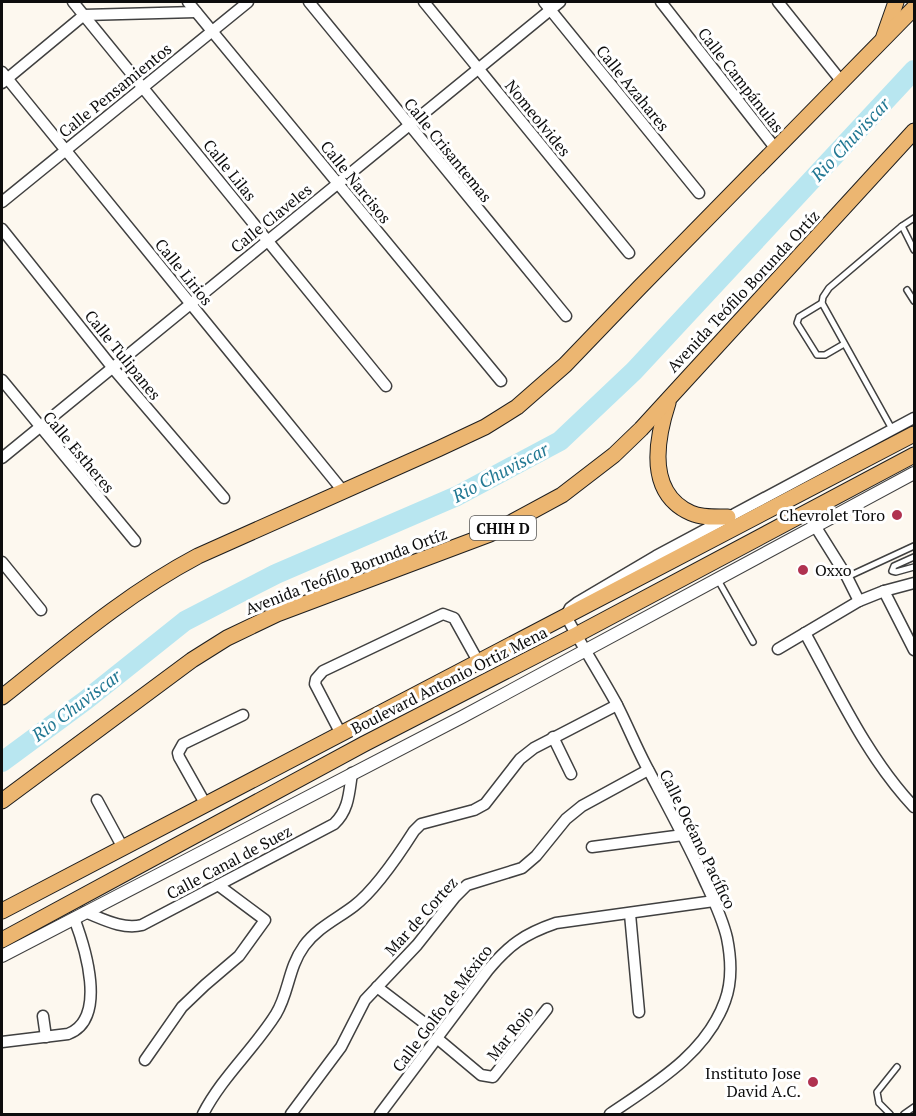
<svg xmlns="http://www.w3.org/2000/svg" width="916" height="1116" viewBox="0 0 916 1116" font-family="'PT Serif',serif">
	<rect width="100%" height="100%" fill="#fdf8ef"/>
	<g fill="none" stroke-linecap="round" stroke-linejoin="round">
		<polyline stroke="#b8e6f0" stroke-width="20" points="2,762 86,700 185,621 276,574 457,496 560,441 634,371 914,70"/>
		<g stroke="#404040" stroke-width="8">
			<g id="service">
				<polyline points="902,226 914,250"/>
				<polyline points="907,290 914,301"/>
				<polyline points="822,303 799,317 797,323 817,355 825,355 844,344"/>
				<polyline points="892,429 822,303 823,297 829,288 902,226 914,218"/>
				<polyline points="914,557 894,566 892,571 896,572 914,567"/>
				<polyline points="847,577 914,546"/>
				<polyline points="718,580 753,642"/>
				<polyline points="890,1114 879,1103 877,1092 897,1067"/>
				<polyline points="904,1114 914,1107"/>
			</g>
		</g>
		<g stroke="#404040" stroke-width="13">
			<g id="minor">
				<polyline points="73,2 386,386"/>
				<polyline points="188,2 501,381"/>
				<polyline points="309,2 566,316"/>
				<polyline points="424,2 629,253"/>
				<polyline points="544,2 699,193"/>
				<polyline points="661,2 776,149"/>
				<polyline points="778,2 842,82"/>
				<polyline points="2,72 343,491"/>
				<polyline points="2,83 84,15 196,12"/>
				<polyline points="2,202 248,2"/>
				<polyline points="2,229 112,367 224,498"/>
				<polyline points="2,380 135,541"/>
				<polyline points="2,458 560,2"/>
				<polyline points="807,513 847,577 859,601"/>
				<polyline points="2,562 41,610"/>
				<polyline points="884,591 914,650"/>
				<path d="M 805,633 C 838,693 867,757 914,807"/>
				<polyline points="778,649 859,601 884,591 914,583"/>
				<polyline points="341,734 315,684 316,679 323,671 443,614 454,618 479,663"/>
				<polyline points="553,737 571,774"/>
				<polyline points="97,800 123,848"/>
				<polyline points="206,805 179,757 178,753 183,744 243,715"/>
				<polyline points="592,847 683,835"/>
				<path d="M 85,912 C 103,919 123,930 142,925 L 334,824 C 349,810 349,793 352,773"/>
				<polyline points="630,914 639,1012"/>
				<polyline points="377,987 427,1025"/>
				<polyline points="43,1016 46,1037"/>
				<polyline points="438,1039 481,1075 493,1077 547,1009"/>
				<path d="M 2,1042 L 68,1034 C 108,1019 85,947 74,918"/>
				<polyline points="145,1060 182,1007 205,985 239,956 265,920 218,885"/>
				<path d="M 203,1114 C 222,1077 254,1049 276,1014 C 289,993 288,968 304,946 C 317,928 337,919 354,906 C 375,890 400,853 414,831 L 421,824 L 474,810 L 485,804 L 520,759 L 534,748 L 617,705"/>
				<polyline points="291,1114 341,1047 365,1000 417,945 455,897 467,885 522,868 536,856 566,819 582,806 648,770"/>
				<path d="M 380,1114 L 488,970 C 509,945 524,934 556,923 L 714,901"/>
				<path d="M 610,1114 C 654,1084 706,1054 725,1001 C 732,982 731,958 727,938 C 722,916 711,895 702,875 C 686,840 668,807 650,773 C 637,750 628,726 616,703 C 600,674 582,646 566,616 L 570,608 L 578,602 L 656,556 L 914,418"/>
			</g>
		</g>
		<g stroke="#404040" stroke-width="14">
			<polyline id="tertiary" points="2,956 462,717 914,473"/>
		</g>
		<g stroke="#1e1e1e" stroke-width="17">
			<g id="primary">
				<polyline points="884,36 896,2"/>
				<path d="M 668,403 C 656,440 646,493 691,513 C 702,518 716,517 728,517"/>
				<path d="M 2,697 C 65,647 126,594 198,556 L 438,449 L 485,427 L 517,407 L 565,365 L 640,287 L 914,8"/>
				<polyline points="2,801 192,660 227,638 277,614 490,534 562,495 614,455 641,429 914,131"/>
				<polyline points="2,911 914,434"/>
				<polyline points="2,940 364,744 576,635 914,455"/>
			</g>
		</g>
		<use href="#service" stroke="#fff" stroke-width="5"/>
		<use href="#minor" stroke="#fff" stroke-width="10"/>
		<use href="#tertiary" stroke="#fff" stroke-width="12"/>
		<use href="#primary" stroke="#ecb671" stroke-width="15"/>
	</g>
	<g fill="#b03250" stroke="#fff" stroke-width="2">
		<circle cx="897" cy="515" r="6"/>
		<circle cx="803" cy="570" r="6"/>
		<circle cx="813" cy="1082" r="6"/>
	</g>
	<g text-anchor="middle" dominant-baseline="central" stroke-width="6" stroke-linejoin="round" paint-order="stroke">
		<rect fill="#fff" stroke="#565656" stroke-width="1.5" x="470" y="516" width="66" height="24" rx="4.5"/>
		<g font-size="15" font-weight="bold" fill="#0d0d0d">
			<text x="503" y="528">CHIH D</text>
		</g>
		<g font-size="16" fill="#0d0d0d" stroke="#fff">
			<text transform="translate(741 80) rotate(52)">Calle Campánulas</text>
			<text transform="translate(633 88) rotate(51)">Calle Azahares</text>
			<text transform="translate(115 90) rotate(-39)">Calle Pensamientos</text>
			<text transform="translate(538 118) rotate(51)">Nomeolvides</text>
			<text transform="translate(448 150) rotate(51)">Calle Crisantemas</text>
			<text transform="translate(230 170) rotate(51)">Calle Lilas</text>
			<text transform="translate(356 182) rotate(51)">Calle Narcisos</text>
			<text transform="translate(271 218) rotate(-39)">Calle Claveles</text>
			<text transform="translate(184 272) rotate(51)">Calle Lirios</text>
			<text transform="translate(743 291) rotate(-47)">Avenida Teófilo Borunda Ortíz</text>
			<text transform="translate(123 355) rotate(51)">Calle Tulipanes</text>
			<text transform="translate(79 452) rotate(50)">Calle Estheres</text>
			<text transform="translate(346 571) rotate(-21)">Avenida Teófilo Borunda Ortíz</text>
			<text transform="translate(449 680) rotate(-27)">Boulevard Antonio Ortiz Mena</text>
			<text transform="translate(698 839) rotate(64)">Calle Océano Pacífico</text>
			<text transform="translate(229 862) rotate(-28)">Calle Canal de Suez</text>
			<text transform="translate(421 916) rotate(-48)">Mar de Cortez</text>
			<text transform="translate(442 1008) rotate(-53)">Calle Golfo de México</text>
			<text transform="translate(510 1033) rotate(-52)">Mar Rojo</text>
		</g>
		<g font-size="16" fill="#0d0d0d" stroke="#fff" text-anchor="end">
			<text x="885" y="515">Chevrolet Toro</text>
			<text x="815" y="570" text-anchor="start">Oxxo</text>
			<text x="801" y="1073">Instituto Jose<tspan x="801" dy="18">David A.C.</tspan></text>
		</g>
		<g font-size="18" font-style="italic" fill="#227893" stroke="#fff">
			<text transform="translate(850 139) rotate(-47)">Rio Chuviscar</text>
			<text transform="translate(500 472) rotate(-28)">Rio Chuviscar</text>
			<text transform="translate(76 705) rotate(-37)">Rio Chuviscar</text>
		</g>
	</g>
	<rect width="916" height="1116" fill="none" stroke="#0d0d0d" stroke-width="6"/>
</svg>
